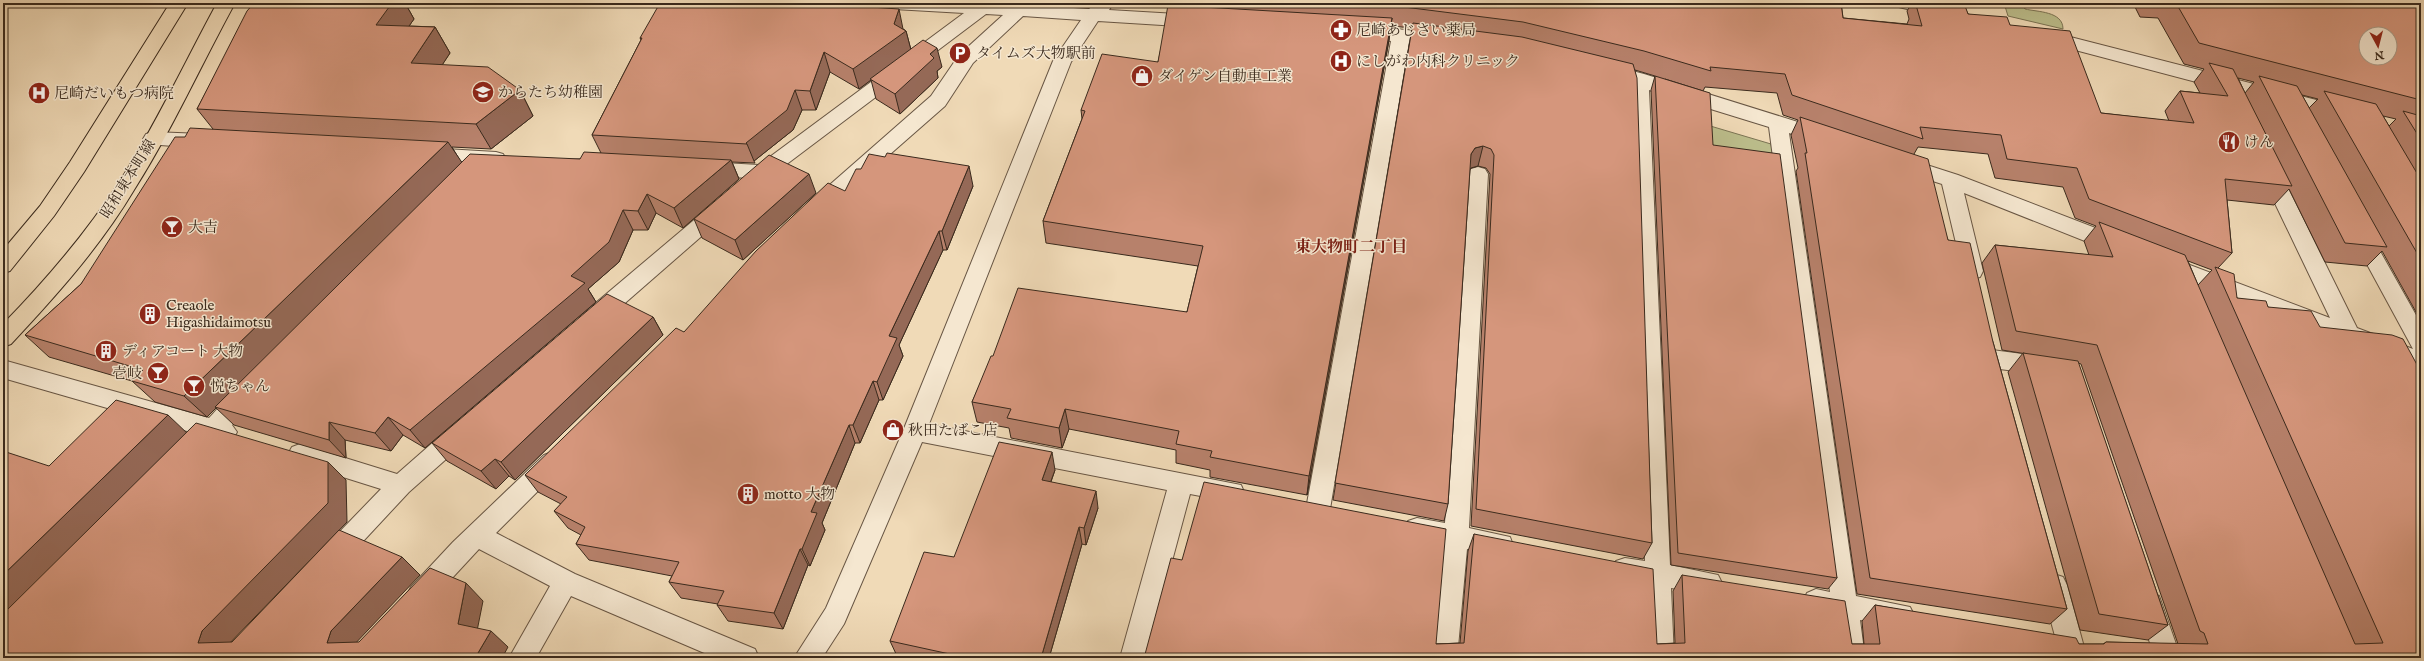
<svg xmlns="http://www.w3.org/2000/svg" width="2424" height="661" viewBox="0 0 2424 661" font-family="'IM FELL English','Noto Serif JP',serif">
	<rect width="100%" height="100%" fill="#f0dab7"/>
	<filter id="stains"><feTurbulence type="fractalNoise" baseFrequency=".005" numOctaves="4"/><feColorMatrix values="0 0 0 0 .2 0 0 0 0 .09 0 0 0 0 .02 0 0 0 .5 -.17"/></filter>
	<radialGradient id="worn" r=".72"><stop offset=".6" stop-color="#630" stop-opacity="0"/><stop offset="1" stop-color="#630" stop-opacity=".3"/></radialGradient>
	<g fill="#bcbe8c" stroke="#7b7454">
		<path d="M 2004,3 L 2022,3 L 2025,9 C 2037,12 2063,11 2063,29 L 2008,16 Z"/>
		<polygon points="1707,125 1771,144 1776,173 1711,158"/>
	</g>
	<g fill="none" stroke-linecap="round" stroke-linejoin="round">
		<g stroke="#685644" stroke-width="2">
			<g id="minor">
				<polygon points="885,3 995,3 1089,9 1096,3 1108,3 1111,7 1109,10 1194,15 1200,17 1203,21 1200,25 1194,27 1098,21 1071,62 929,424 1241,485 1244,492 1241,499 1232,502 1190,494 1146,658 1120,658 1167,490 922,442 844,624 822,658 794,658 826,608 903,431 1053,61 1081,20 1023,16 973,63 945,106 823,213 816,215 809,213 806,208 809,203 931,96 959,55 1003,15 986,14 763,182 756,184 749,182 747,178 699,174 696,169 699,164 706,162 759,165 964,13 894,9 888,7"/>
				<polygon points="1896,3 1929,3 1945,7 1948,11 1945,15 1939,17 1899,7"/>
				<polygon points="1361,26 1440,33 1446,35 1449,39 1446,43 1440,45 1409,42 1330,509 1327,516 1318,520 1309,516 1306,509 1391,41 1355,36 1352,32 1355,28"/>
				<polygon points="2047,31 2340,106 2347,108 2350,113 2347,118 2340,120 2041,41 2038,37 2041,33"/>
				<polygon points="1609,65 1644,74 1830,132 1833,137 1830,142 1823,144 1789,133 1856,596 1910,607 1914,615 1910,623 1901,627 1860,620 1865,658 1839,658 1833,616 1807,609 1803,601 1807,593 1816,589 1830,592 1769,127 1649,90 1670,565 1718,575 1722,583 1718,591 1709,594 1671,588 1674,658 1648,658 1646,584 1616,577 1612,569 1616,561 1625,558 1645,561 1632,97 1629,84 1602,75 1600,71 1602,67"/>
				<polygon points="153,132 202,134 209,136 212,141 209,146 202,148 146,144 143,139 146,134"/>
				<polygon points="428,148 496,152 503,154 506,159 503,164 496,166 428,162 421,160 418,155 421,150"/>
				<polygon points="1902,157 1958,175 2124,239 2127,245 2124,251 2117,253 2110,251 1964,193 1983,271 1980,277 1972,279 1964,277 1942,184 1895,169 1892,164 1895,159"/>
				<polygon points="2269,163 2276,165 2279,170 2357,328 2413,349 2350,233 2353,228 2360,225 2367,228 2421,324 2421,371 2159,270 2155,264 2159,258 2166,256 2330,318 2259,170 2262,165"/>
				<polygon points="1478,167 1485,169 1488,174 1469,528 1510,537 1513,545 1510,553 1501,556 1467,549 1457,658 1431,658 1443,545 1408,537 1405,529 1408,521 1417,518 1445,523 1468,174 1471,169"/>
				<polygon points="720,202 727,204 730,209 727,214 601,324 593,327 585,324 582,318 585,312 713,204"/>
				<polygon points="1992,350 2046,357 2054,360 2057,366 2054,372 2046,375 1992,368 1984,365 1981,359 1984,353"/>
				<path d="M 3,360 L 209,418 C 221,406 236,383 254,389 L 257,396 L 254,403 L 232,425 L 237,432 L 233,439 L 225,442 L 218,440 C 207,450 200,461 185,456 L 181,449 L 194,433 L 3,378 Z"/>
				<polygon points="462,421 470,424 474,431 470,438 409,492 341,565 332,568 323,565 320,557 323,549 381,489 292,461 288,454 292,447 300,444 397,474 454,424"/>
				<polygon points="552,452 560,455 564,462 560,469 496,533 575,574 755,649 759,658 716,658 571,596 536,658 509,658 550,586 479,549 429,603 420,607 411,603 407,595 411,587 453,542 544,455"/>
				<polygon points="2054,574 2063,577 2067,585 2087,658 2061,658 2041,585 2045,577"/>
				<polygon points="2150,592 2159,596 2181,658 2155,658 2137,604 2141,596"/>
			</g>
		</g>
		<g stroke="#3a2a1d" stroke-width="2">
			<g id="major">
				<polygon points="170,3 188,3 84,172 54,216 10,271 3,273 3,250 40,206 70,162"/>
				<path d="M 217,3 L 235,3 C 201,65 172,130 134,190 C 100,247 56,296 11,344 L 3,347 L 3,324 C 46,280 86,233 120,181 C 156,124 185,62 217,3 Z"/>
			</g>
		</g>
		<use href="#minor" fill="#f5e7d0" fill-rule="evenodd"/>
		<use href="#major" fill="#f0dab7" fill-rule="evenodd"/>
	</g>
	<g fill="#b7816b" stroke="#3a2a1d" fill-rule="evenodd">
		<polygon points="254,3 405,3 414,19 409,26 435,27 450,53 442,65 520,90 533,116 491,149 452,147 461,162 580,159 601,153 592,135 641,40 640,38 903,29 906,31 911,50 942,67 937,71 938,78 900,114 876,99 871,80 859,89 830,72 816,110 802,110 793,130 754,161 755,163 732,162 739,179 683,228 656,213 648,230 633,230 619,262 588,289 596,302 425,448 403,435 391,451 345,440 346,458 234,425 216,408 207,417 155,402 132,381 49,357 25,335 81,284 213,129 197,109"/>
		<path d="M 1171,3 L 1841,3 L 1843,18 L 1907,24 L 1909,19 L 1907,11 L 1912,3 L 1963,3 L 1968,14 L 2010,25 L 2101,113 L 2169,121 L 2165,111 L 2180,91 L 2200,93 L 2194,82 L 2204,69 L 2184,64 L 2158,18 L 2140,17 L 2133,3 L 2421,3 L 2421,321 L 2382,251 L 2367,266 L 2325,262 L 2289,189 L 2274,205 L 2227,200 L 2232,253 L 2218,268 L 2237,298 L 2268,307 L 2418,367 L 2421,365 L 2421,658 L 1436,644 L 1460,643 L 1468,551 L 1474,534 L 1657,644 L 1675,643 L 1673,591 L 1682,575 L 1852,644 L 1864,644 L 1862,621 L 1875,605 L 2079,644 L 2103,644 L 2106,642 L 2178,644 L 2081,364 L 2078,363 L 2168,625 L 2148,640 L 2080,630 L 2008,372 L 2023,353 L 2027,354 L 2002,350 L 1982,263 L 1995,245 L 2089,255 L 2084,241 L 2096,226 L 2075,218 L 2063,187 L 1995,178 L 1988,154 L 1918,147 L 1914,154 L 1948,240 L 1993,342 L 2067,609 L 2050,624 L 1857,594 L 1796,171 L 1798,168 L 1791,135 L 1798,120 L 1783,115 L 1777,93 L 1705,87 L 1703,91 L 1665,79 L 1713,145 L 1837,578 L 1828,589 L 1671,565 L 1651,90 L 1655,76 L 1635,70 L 1652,543 L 1643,559 L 1471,526 L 1490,174 L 1486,168 L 1478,166 L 1471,168 L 1470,169 L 1448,504 L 1444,521 L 1333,500 L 1412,28 L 1391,26 L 1389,40 L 1307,495 L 1210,477 L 1210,470 L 1176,463 L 1176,450 L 1069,429 L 1062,448 L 1011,438 L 1009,428 L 977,422 L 972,402 L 993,356 L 1187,312 L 1198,266 L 1046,243 L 1043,221 L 1082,119 L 1081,110 L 1158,62 ZM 2238,78 L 2254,82 L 2245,93 ZM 2302,95 L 2318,99 L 2309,108 ZM 2383,116 L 2396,119 L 2389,126 ZM 2188,261 L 2212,270 L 2198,285 Z"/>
		<polygon points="973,186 947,250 943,250 899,345 903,356 883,400 879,400 860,443 855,443 822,523 825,530 810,566 808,565 783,629 728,621 717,605 718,604 681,598 669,582 672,576 589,560 576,544 581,535 568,528 554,511 561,504 538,492 525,475 684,332 845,191"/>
		<polygon points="816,193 743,260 702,238 694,219"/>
		<polygon points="653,317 663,335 515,480 509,476 496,489 447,461 432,443"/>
		<polygon points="1055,470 1051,482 1098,508 1086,545 1082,544 1049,658 906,658 897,656 890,641 954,557"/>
	</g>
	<g fill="#956957" stroke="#3a2a1d">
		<polygon points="381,3 405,3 414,19 392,50 376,25"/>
		<polygon points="899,9 903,29 906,31 911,50 859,89 853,69 894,24"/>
		<polygon points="1392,18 1389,40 1307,495 1309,476"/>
		<polygon points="435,27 450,53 427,88 411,63"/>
		<polygon points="937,48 942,67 937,71 938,78 900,114 895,94 930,54"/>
		<polygon points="824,52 830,72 816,110 810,91"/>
		<polygon points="520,90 533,116 491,149 476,124"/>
		<polygon points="795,90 802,110 793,130 754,161 747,144 746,143"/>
		<polygon points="448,142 463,164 215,407 216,408 207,417 184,396"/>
		<polygon points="1483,146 1478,166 1471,168 1466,174 1471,154 1475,148"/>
		<polygon points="731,160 739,179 683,228 674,208"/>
		<polygon points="969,166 973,186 947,250 942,231"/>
		<polygon points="809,174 816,193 743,260 735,240"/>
		<polygon points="647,194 656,213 648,230 638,211"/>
		<polygon points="623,210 633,230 619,262 588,289 596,302 425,448 410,430 571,276"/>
		<polygon points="939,231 943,250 899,345 903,356 883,400 877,382 889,336"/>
		<polygon points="653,317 663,335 515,480 501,462"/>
		<polygon points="873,381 879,400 860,443 853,425"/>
		<polygon points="1065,409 1069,429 1062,448 1059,428"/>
		<polygon points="168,415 189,435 3,619 3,575"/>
		<polygon points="388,417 403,435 391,451 375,433"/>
		<polygon points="329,422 345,440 346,458 329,440"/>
		<polygon points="849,425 855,443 822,523 825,530 810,566 802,549 811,512"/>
		<polygon points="1052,452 1055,470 1045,497 1042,480"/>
		<polygon points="495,459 509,476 496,489 481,471"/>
		<polygon points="328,462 346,480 347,522 225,648 198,643 202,631"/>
		<polygon points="1096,491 1098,508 1086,545 1084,528"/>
		<polygon points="1079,527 1082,544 1049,658 1041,658"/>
		<polygon points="800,549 808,565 783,629 774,613"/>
		<polygon points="402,557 420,575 351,648 327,643 331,631"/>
		<polygon points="466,583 483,601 475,641 458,624"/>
		<polygon points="491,631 508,647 502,658 475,658"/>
		<polygon points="974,654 976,658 972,658"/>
	</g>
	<g fill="#d5967c" stroke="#3a2a1d" fill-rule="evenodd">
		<polygon points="254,3 392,3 376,25 435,27 411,63 488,67 520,90 476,124 197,109 247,11"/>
		<polygon points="660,3 753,3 776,4 776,3 814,3 899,9 894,24 906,31 853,69 824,52 810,91 795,90 787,110 746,143 747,144 592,135 642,38 640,38"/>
		<polygon points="1336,3 1841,3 1843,18 1922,26 1916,5 1921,6 1920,3 1964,3 1968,14 2007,17 2010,25 2070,31 2101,113 2194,123 2180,91 2228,96 2209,63 2233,69 2292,186 2225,179 2232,253 2089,199 2077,168 2007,159 2001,135 1920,127 1923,139 1792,95 1785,74 1710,67 1711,71 1644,51 1523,22 1404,7"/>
		<path d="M 2176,3 L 2421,3 L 2421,100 L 2199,43 ZM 2366,34 L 2390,34 L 2390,58 L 2366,58 Z"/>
		<polygon points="1168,5 1392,18 1309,476 1210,457 1212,451 1176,444 1179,431 1065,409 1059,428 1007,418 1011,409 972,402 991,356 993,356 1018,288 1187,312 1203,246 1043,221 1085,111 1081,110 1102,54 1158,62"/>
		<polygon points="1413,23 1522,37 1633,64 1637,78 1652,543 1476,509 1494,155 1491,149 1483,146 1475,148 1471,154 1448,504 1335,483"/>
		<polygon points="923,40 937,48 930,54 934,58 895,94 870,79"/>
		<polygon points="1655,76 1710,93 1713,145 1780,154 1837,578 1678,553"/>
		<polygon points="2259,76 2297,86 2387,247 2345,243"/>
		<polygon points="2324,91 2376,104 2421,180 2421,260"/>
		<polygon points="2403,111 2421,116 2421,140"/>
		<polygon points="1800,117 1928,159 1948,240 1970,243 1993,342 2067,609 1870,578 1805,153 1807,153"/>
		<polygon points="190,128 448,142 184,396 132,381 143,370 25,335 81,284 175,137 185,137"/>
		<polygon points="584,152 731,160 674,208 647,194 638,211 623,210 609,242 571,276 585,283 410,430 388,417 375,433 329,422 329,440 215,407 470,154 580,159"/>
		<polygon points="887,153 969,166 942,231 939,231 889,336 897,338 877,382 873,381 853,425 849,425 811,512 817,513 802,549 800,549 774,613 717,605 724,591 669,582 679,562 576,544 585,527 554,511 567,497 525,475 676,328 684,332 756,251 828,183 845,191 856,169 861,169 869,154 885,157"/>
		<polygon points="769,155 809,174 735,240 694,219"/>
		<polygon points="2099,222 2185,255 2355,644 2383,643 2215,267 2234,274 2237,298 2266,301 2268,307 2311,311 2320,327 2392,335 2403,339 2421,372 2421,658 1144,658 1171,558 1182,560 1204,482 1446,529 1436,644 1464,643 1474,534 1653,569 1657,644 1685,643 1682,575 1845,601 1852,644 1880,644 1875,605 2076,638 2079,644 2104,644 2106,642 2208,644 2204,633 2200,631 2097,345 2016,331 1995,245 2113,257"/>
		<polygon points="607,294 653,317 501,462 495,459 481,471 432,443"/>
		<polygon points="2023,353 2078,361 2168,625 2099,614"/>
		<polygon points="116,400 168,415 3,575 3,451 49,466"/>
		<polygon points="196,423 328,462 328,503 202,631 198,643 232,642 339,530 402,557 331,631 327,643 359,642 430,568 466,583 458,624 491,631 475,658 3,658 3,614"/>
		<polygon points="999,442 1052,452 1042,480 1096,491 1084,528 1079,527 1041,658 998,658 974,654 972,658 968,658 890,641 924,552 954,557"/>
	</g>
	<defs>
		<g id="pharmacy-disc" transform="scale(1.15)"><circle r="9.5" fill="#8f2418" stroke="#f5e7d0"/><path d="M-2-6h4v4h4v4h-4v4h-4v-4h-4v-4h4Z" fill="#fff"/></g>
		<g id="parking-disc" transform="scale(1.15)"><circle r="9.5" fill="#8f2418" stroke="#f5e7d0"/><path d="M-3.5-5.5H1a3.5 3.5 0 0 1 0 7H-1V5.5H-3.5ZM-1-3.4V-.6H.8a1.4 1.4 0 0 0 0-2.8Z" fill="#fff"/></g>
		<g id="hospital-disc" transform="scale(1.15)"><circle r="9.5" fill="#8f2418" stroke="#f5e7d0"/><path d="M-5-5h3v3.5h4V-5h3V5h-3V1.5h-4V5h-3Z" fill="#fff"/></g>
		<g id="shop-disc" transform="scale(1.15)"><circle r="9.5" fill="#8f2418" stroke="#f5e7d0"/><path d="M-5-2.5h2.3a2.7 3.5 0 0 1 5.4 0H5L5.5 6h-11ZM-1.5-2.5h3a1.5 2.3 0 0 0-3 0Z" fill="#fff"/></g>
		<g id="school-disc" transform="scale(1.15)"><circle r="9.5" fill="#8f2418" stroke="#f5e7d0"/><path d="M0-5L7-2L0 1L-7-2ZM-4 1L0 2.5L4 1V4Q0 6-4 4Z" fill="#fff"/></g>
		<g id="restaurant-disc" transform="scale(1.15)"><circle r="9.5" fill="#8f2418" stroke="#f5e7d0"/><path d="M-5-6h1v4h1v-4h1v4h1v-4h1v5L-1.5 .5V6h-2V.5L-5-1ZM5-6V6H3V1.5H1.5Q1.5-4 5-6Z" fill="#fff"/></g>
		<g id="bar-disc" transform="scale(1.15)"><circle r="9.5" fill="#8f2418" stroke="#f5e7d0"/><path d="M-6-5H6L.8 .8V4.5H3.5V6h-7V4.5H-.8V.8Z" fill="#fff"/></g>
		<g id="building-disc" transform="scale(1.15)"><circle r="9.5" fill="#8f2418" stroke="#f5e7d0"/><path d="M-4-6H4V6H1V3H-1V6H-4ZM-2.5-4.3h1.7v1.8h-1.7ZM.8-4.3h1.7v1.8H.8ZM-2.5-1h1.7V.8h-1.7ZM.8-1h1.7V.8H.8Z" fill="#fff"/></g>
	</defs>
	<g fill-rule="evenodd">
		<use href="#pharmacy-disc" x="1341" y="30"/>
		<use href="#parking-disc" x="960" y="53"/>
		<use href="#hospital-disc" x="1341" y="61"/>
		<use href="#shop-disc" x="1142" y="76"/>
		<use href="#school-disc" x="483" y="92"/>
		<use href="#hospital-disc" x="39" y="93"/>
		<use href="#restaurant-disc" x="2229" y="142"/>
		<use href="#bar-disc" x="172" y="227"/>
		<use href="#building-disc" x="150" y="314"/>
		<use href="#building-disc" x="106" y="351"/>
		<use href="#bar-disc" x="158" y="373"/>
		<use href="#bar-disc" x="194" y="386"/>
		<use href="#shop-disc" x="893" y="430"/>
		<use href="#building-disc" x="748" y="494"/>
	</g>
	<g text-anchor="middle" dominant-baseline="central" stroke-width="3" stroke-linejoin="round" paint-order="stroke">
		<g font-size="15" fill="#3a2a1d" stroke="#f5e7d0" text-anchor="start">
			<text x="1356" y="30">尼崎あじさい薬局</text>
			<text x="976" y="53">タイムズ大物駅前</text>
			<text x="1356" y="61">にしがわ内科クリニック</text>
			<text x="1158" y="76">ダイゲン自動車工業</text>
			<text x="498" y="92">からたち幼稚園</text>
			<text x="54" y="93">尼崎だいもつ病院</text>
			<text x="2244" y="142">けん</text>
			<text x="188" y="227">大吉</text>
			<text x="166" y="305">Creaole<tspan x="166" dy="17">Higashidaimotsu</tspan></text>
			<text x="122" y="351">ディアコート 大物</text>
			<text x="142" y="373" text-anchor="end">壱岐</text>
			<text x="210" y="386">悦ちゃん</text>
			<text x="908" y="430">秋田たばこ店</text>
			<text x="764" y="494">motto 大物</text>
		</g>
		<g font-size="15" fill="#3a2a1d" stroke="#f5e7d0">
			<text transform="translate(128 179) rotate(-58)">昭和東本町線</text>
		</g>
		<g font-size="16" font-weight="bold" fill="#7a1f14" stroke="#f5e7d0">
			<text x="1351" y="248">東大物町二丁目</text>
		</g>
	</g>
	<rect width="2424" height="661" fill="none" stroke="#f0dab7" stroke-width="16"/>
	<rect x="4" y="4" width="2416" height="653" fill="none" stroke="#3a2a1d" stroke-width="2"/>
	<rect x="8" y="8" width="2408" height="645" fill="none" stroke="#3a2a1d"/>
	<g transform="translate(2378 46) rotate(173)"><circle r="19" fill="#f5e7d0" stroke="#aa9b88"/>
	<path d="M0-3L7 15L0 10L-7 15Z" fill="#8f2418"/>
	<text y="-6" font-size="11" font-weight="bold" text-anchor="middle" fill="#3a2a1d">N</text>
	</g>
	<rect width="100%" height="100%" filter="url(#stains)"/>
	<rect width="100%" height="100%" fill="url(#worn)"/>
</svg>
